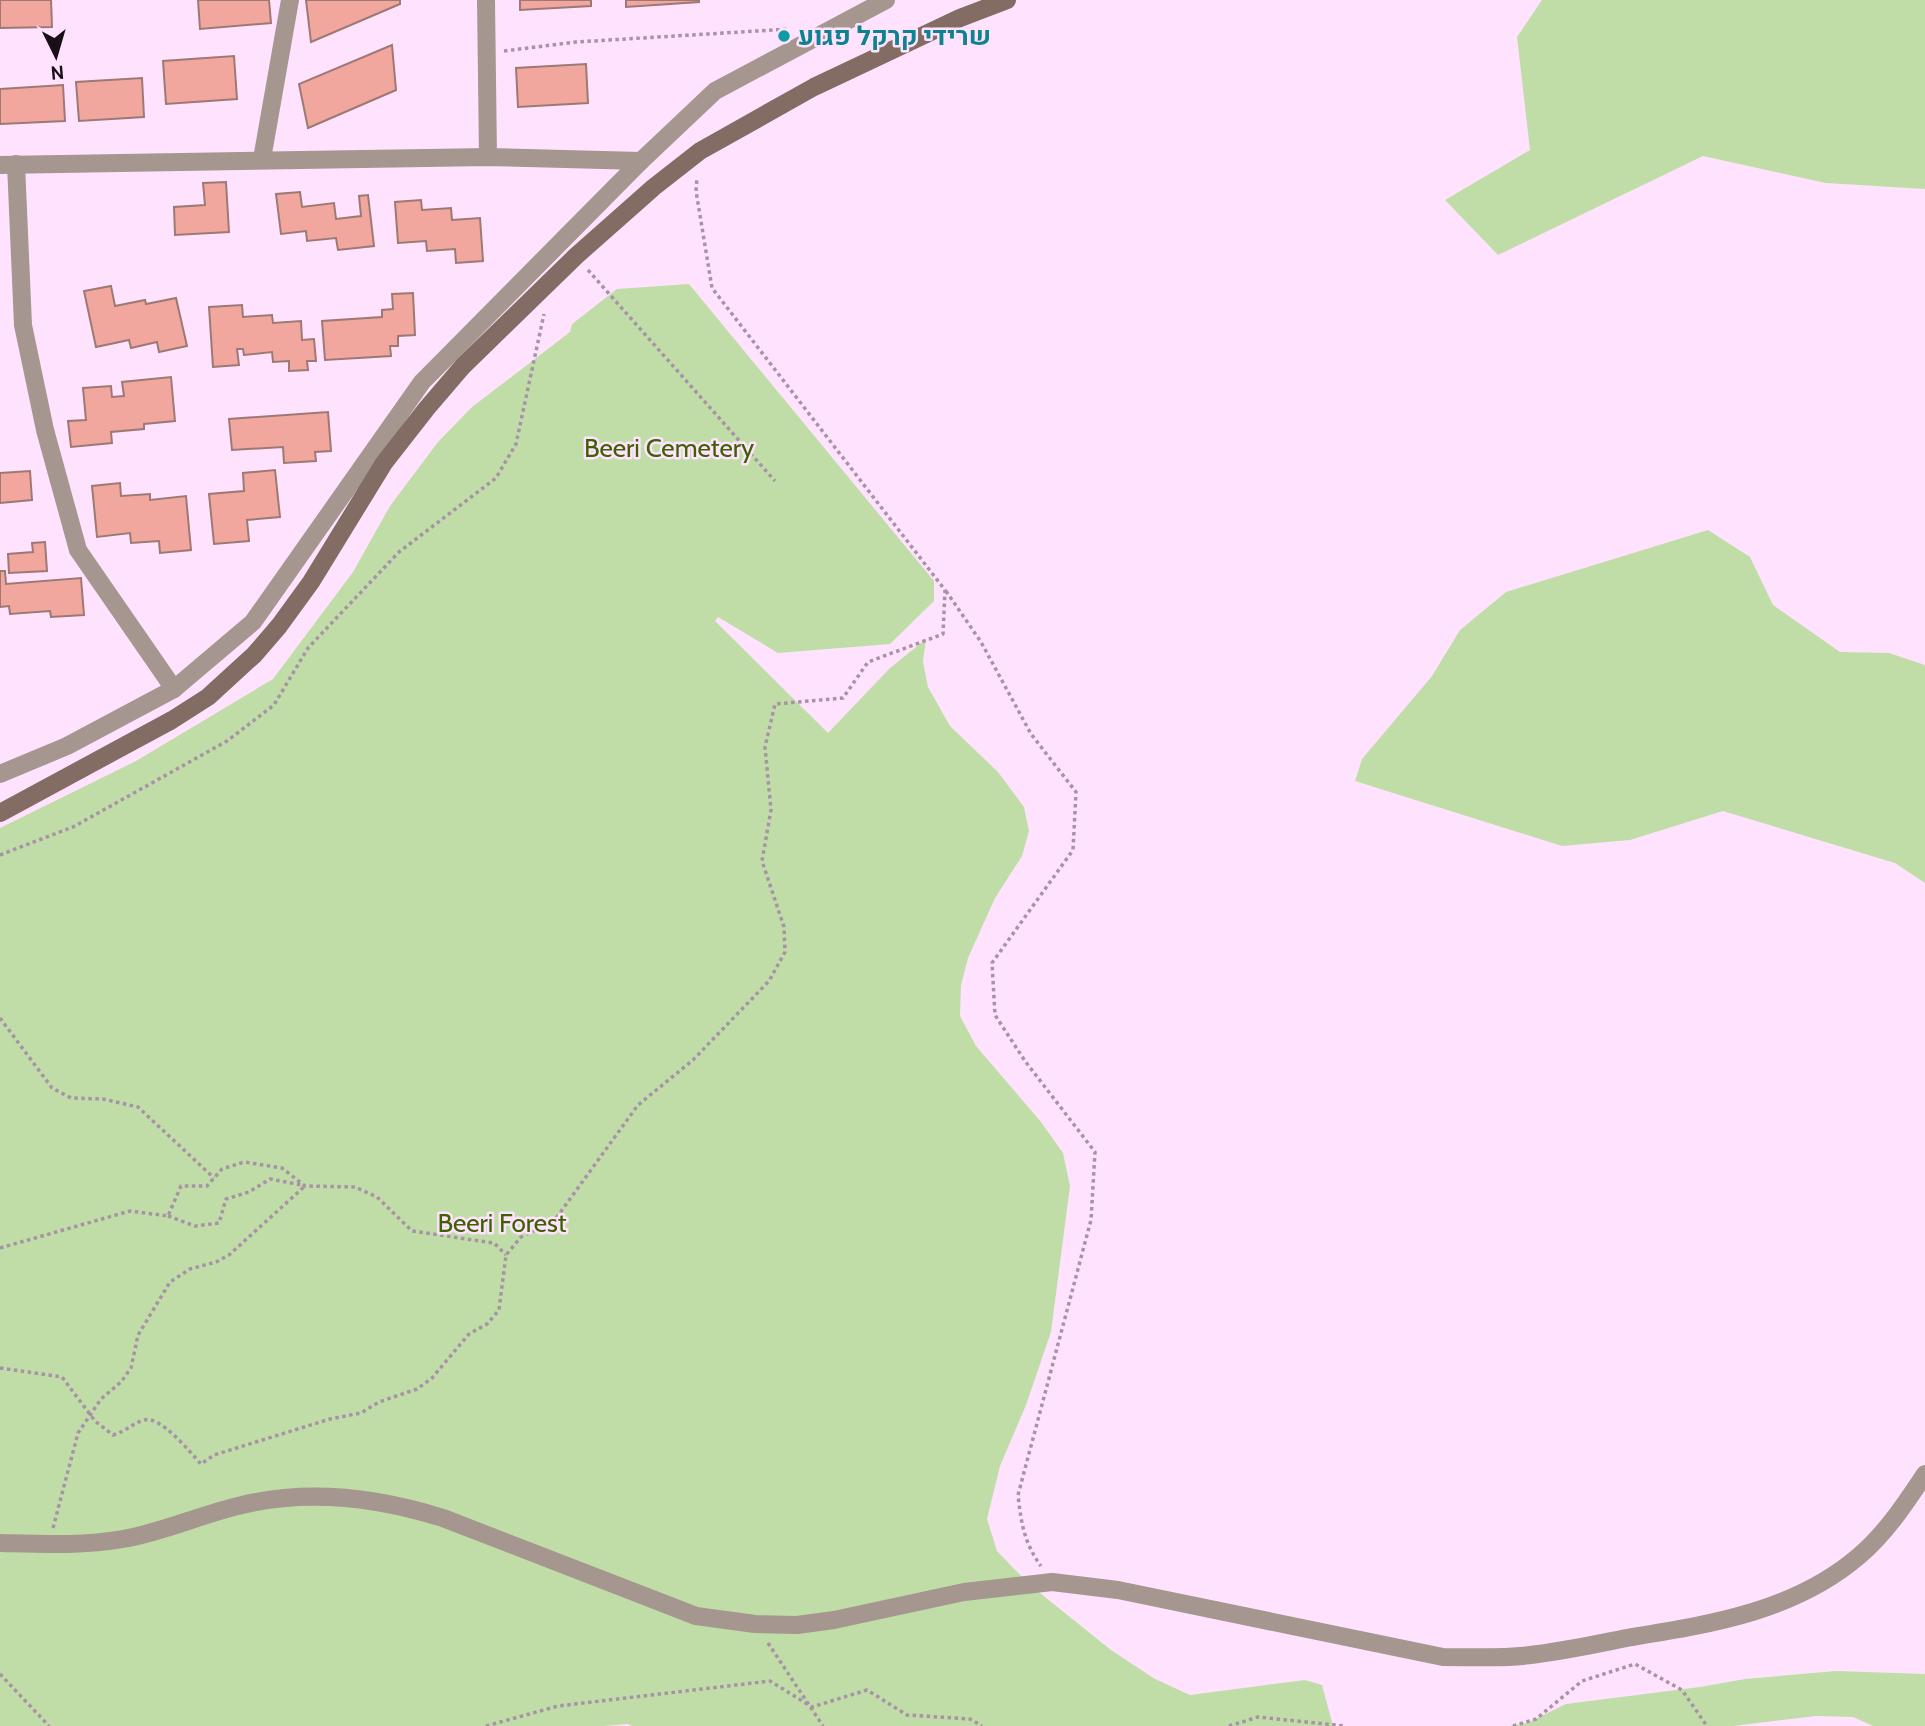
<svg xmlns="http://www.w3.org/2000/svg" width="1925" height="1726" viewBox="0 0 1925 1726" font-family="Cabin,Heebo,sans-serif">
	<rect width="100%" height="100%" fill="#ffe3fe"/>
	<g fill="#c1dda7">
		<polygon points="1542,0 1925,0 1925,189 1826,183 1703,156 1498,255 1445,200 1530,150 1517,37"/>
		<polygon points="689,284 934,581 934,601 890,644 778,653 718,617 715,621 828,733 890,668 926,639 923,662 928,687 950,726 998,772 1024,807 1029,831 1022,856 995,898 968,958 961,985 960,1016 976,1046 1041,1122 1063,1153 1070,1186 1051,1332 1026,1405 1000,1466 987,1519 997,1551 1030,1585 1111,1650 1155,1679 1190,1695 1305,1680 1322,1685 1333,1726 632,1726 628,1724 604,1726 0,1726 0,828 136,761 273,679 353,572 390,506 438,442 472,407 570,332 572,324 617,289"/>
		<polygon points="1708,530 1750,557 1773,605 1840,652 1889,653 1925,665 1925,883 1895,863 1723,811 1630,840 1562,846 1355,781 1362,759 1432,676 1460,630 1506,592"/>
		<polygon points="1836,1671 1925,1674 1925,1726 1873,1726 1853,1717 1816,1716 1733,1726 1509,1726 1527,1723 1566,1704 1700,1687 1745,1679"/>
	</g>
	<g fill="#f2a79e" stroke="#9d7975" stroke-width="2">
		<polygon points="0,0 51,0 52,27 0,28"/>
		<polygon points="198,0 269,0 271,23 200,29"/>
		<polygon points="306,0 400,0 400,4 311,42"/>
		<polygon points="520,0 591,0 591,6 520,10"/>
		<polygon points="626,0 699,0 699,2 626,7"/>
		<polygon points="392,45 396,90 308,128 299,84"/>
		<polygon points="234,56 237,99 166,104 163,61"/>
		<polygon points="586,64 588,103 518,107 516,68"/>
		<polygon points="142,78 144,117 79,121 76,82"/>
		<polygon points="63,85 65,121 0,124 0,89"/>
		<polygon points="226,182 229,232 175,235 174,207 205,205 203,183"/>
		<polygon points="300,192 302,207 334,203 336,219 361,216 359,196 368,195 374,246 338,250 336,238 307,241 306,231 281,234 276,194"/>
		<polygon points="421,200 422,210 451,208 452,220 480,218 483,261 456,263 455,249 427,251 426,241 398,243 395,202"/>
		<polygon points="111,286 115,306 145,300 146,304 176,298 187,346 159,352 157,342 131,348 129,340 96,347 84,291"/>
		<polygon points="413,293 415,335 398,336 398,346 390,346 391,356 325,360 322,321 382,317 382,310 393,309 392,294"/>
		<polygon points="242,305 243,317 272,315 273,323 301,321 302,340 314,339 316,361 307,361 308,370 289,371 289,361 273,362 272,352 244,355 243,349 237,349 239,365 213,367 209,307"/>
		<polygon points="171,377 175,421 144,424 144,429 111,432 112,443 71,447 68,421 86,420 83,388 111,386 112,397 124,396 122,382"/>
		<polygon points="328,412 331,451 315,452 316,461 284,463 283,447 232,450 229,419"/>
		<polygon points="275,470 280,517 247,520 249,541 214,544 209,494 244,491 243,473"/>
		<polygon points="30,471 32,500 0,503 0,473"/>
		<polygon points="120,483 121,496 150,494 150,500 186,496 191,550 160,553 159,541 131,543 130,533 97,537 92,486"/>
		<polygon points="45,542 47,571 9,573 8,554 33,552 32,543"/>
		<polygon points="0,571 5,571 6,584 81,578 84,615 51,617 50,611 10,614 9,606 0,607"/>
	</g>
	<g fill="none" stroke-linecap="round" stroke-linejoin="round">
		<g stroke="#a792a6" stroke-width="3.5" stroke-dasharray="3.5 3.5" stroke-linecap="butt">
			<polyline points="504,51 576,42 790,29"/>
			<polyline points="588,270 775,481"/>
			<path d="M 946,591 L 981,642 L 1031,734 L 1076,792 L 1073,850 L 992,963 L 995,1015 L 1025,1061 L 1095,1152 L 1091,1220 L 1018,1495 C 1021,1522 1024,1543 1041,1566"/>
			<polyline points="0,855 73,827 227,741 274,705 308,648 399,552 496,478 516,444 544,314"/>
			<polyline points="0,1018 52,1088 71,1098 103,1099 138,1107 214,1178"/>
			<polyline points="168,1216 195,1226 219,1223 226,1199 249,1192 270,1179 302,1185"/>
			<polyline points="0,1248 130,1211 168,1216 181,1186 207,1186 222,1169 244,1162 282,1168 305,1186 355,1187 377,1197 412,1231 494,1243 506,1255"/>
			<path d="M 0,1368 L 62,1377 L 95,1421 L 113,1435 C 127,1431 133,1423 144,1420 C 160,1415 190,1452 201,1464 L 214,1455 L 330,1419 L 361,1413 L 379,1402 L 417,1389 L 432,1378 L 469,1334 L 487,1324 L 499,1310 L 506,1255 L 521,1237 L 554,1221 L 638,1105 L 693,1060 L 769,981 L 785,952 L 784,927 L 762,861 L 771,810 L 765,747 L 775,704 L 843,698 L 868,662 L 943,634 L 945,590 L 712,288 L 696,191 L 697,177"/>
			<polyline points="53,1528 78,1433 101,1399 121,1382 131,1368 138,1335 170,1282 190,1269 216,1262 229,1255 305,1186"/>
			<polyline points="768,1643 823,1726"/>
			<polyline points="0,1674 49,1726"/>
			<polyline points="486,1726 558,1706 770,1681 812,1707 867,1690 907,1715 970,1719 982,1726"/>
			<polyline points="1229,1726 1258,1717 1345,1726"/>
			<polyline points="1513,1726 1536,1719 1582,1681 1635,1664 1682,1690 1707,1726"/>
		</g>
		<g stroke="#a59690" stroke-width="18">
			<polyline points="486,0 488,157"/>
			<polyline points="262,159 290,0"/>
			<polyline points="16,164 23,325 45,430 78,550 174,689"/>
			<polyline points="0,165 488,157 641,161"/>
			<polyline points="0,774 67,746 174,689 253,622 422,382 641,161 715,91 886,0"/>
			<path d="M 0,1543 C 41,1544 83,1546 123,1539 C 164,1532 202,1514 242,1505 C 308,1489 379,1498 443,1518 L 696,1616 L 755,1624 L 797,1625 L 834,1620 L 964,1592 L 1052,1582 L 1118,1590 L 1443,1657 C 1474,1657 1507,1659 1538,1654 C 1570,1650 1601,1643 1632,1637 C 1712,1624 1795,1611 1859,1556 C 1886,1533 1905,1504 1925,1474"/>
		</g>
		<polyline stroke="#826c63" stroke-width="18" points="0,813 172,720 208,697 254,655 279,626 311,582 384,463 427,408 463,366 576,256 654,187 700,151 814,87 960,18 1007,0"/>
	</g>
	<circle fill="#0f9aa8" stroke="#ffe3fe" stroke-width="2.5" cx="784" cy="36" r="7"/>
	<g text-anchor="middle" dominant-baseline="central" stroke-width="5" stroke-linejoin="round" paint-order="stroke">
		<g font-size="26" font-weight="bold" fill="#0d838f" stroke="#ffe3fe" text-anchor="start">
			<text x="798" y="36">שרידי קרקל פגוע</text>
		</g>
		<g font-size="26" fill="#3d6100" stroke="#ffe3fe">
			<text x="669" y="448">Beeri Cemetery</text>
			<text x="502" y="1223">Beeri Forest</text>
		</g>
	</g>
	<g transform="translate(56 56) rotate(175)" stroke="#ffe3fe" stroke-width="5" paint-order="stroke">
	<path d="M0-5L12 26L0 18L-12 26Z" fill="#190f18"/>
	<text y="-10" font-size="19" font-weight="bold" text-anchor="middle" fill="#190f18">N</text>
	</g>
</svg>
